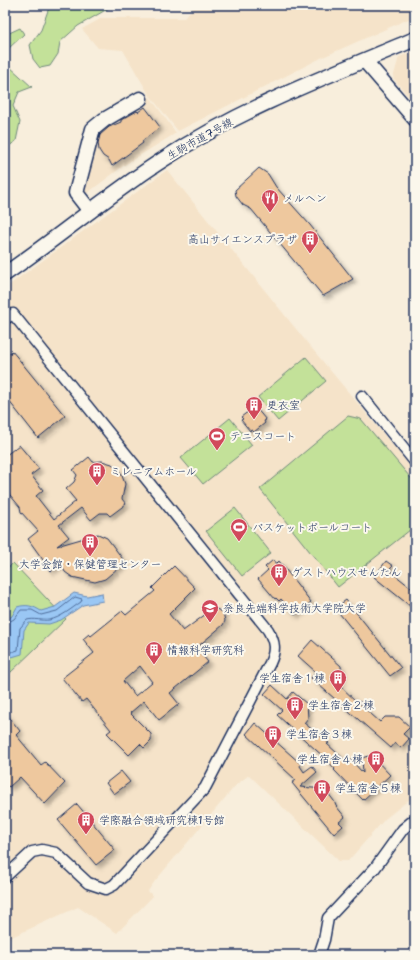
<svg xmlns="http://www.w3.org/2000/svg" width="420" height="960" viewBox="0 0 420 960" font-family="'Shantell Sans','Klee One',sans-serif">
	<defs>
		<filter id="shadow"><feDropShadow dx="3.5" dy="3.5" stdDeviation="2" flood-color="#0004"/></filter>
	</defs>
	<rect width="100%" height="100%" fill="#f8eedc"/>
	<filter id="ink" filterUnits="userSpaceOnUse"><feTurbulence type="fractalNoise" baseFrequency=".025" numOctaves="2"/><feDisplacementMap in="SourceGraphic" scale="8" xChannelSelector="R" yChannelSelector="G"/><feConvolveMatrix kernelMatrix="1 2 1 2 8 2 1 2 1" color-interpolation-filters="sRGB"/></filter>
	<g filter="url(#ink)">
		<g fill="#f5e3c9">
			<polygon points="196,5 415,5 415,16 323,57 178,131 148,93 123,50 98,48 82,29 102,18 184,18"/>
			<polygon points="415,51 415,104 393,78 399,57"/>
			<polygon points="150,97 176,133 126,164 86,194 82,190 95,137 111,119"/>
			<polygon points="167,170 309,345 415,472 415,795 385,819 348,861 339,861 249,775 236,785 155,881 148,891 153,896 117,933 78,907 5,940 5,288"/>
		</g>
		<g fill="#c3e199" stroke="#6f887c">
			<polygon points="50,5 110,5 109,8 78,26 60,42 58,54 50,66 40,68 33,59 30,45 41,30"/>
			<polygon points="20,28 24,34 8,49 9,66 32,87 19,92 13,106 20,122 16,141 5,149 5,35"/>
			<polygon points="306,357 326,381 278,421 258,397"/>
			<polygon points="348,416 361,419 415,483 415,526 338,587 260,489"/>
			<polygon points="230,418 252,445 203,484 181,458"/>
			<polygon points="235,508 271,553 242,576 206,531"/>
			<polygon points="13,563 66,619 10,673 5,668 5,571"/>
		</g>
		<path fill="#9ac7f4" stroke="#678ab8" d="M 74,593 L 87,596 L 102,593 L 103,601 L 83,605 L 61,620 L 49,624 L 29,623 L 24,630 L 22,654 L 12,657 L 5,653 L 5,621 L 12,616 L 17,607 C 27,604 33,606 41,611 L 55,607 Z"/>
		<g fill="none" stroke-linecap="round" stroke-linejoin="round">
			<path stroke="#4e6c9a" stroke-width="1" d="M 5,624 L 14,619 L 21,610 L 32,610 L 41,615 L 57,611 L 75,597 L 82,599 L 81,602 C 72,608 61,618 49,620 C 42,621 35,618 27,620 L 20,628 L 18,650 L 12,652 L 5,650"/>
		</g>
		<g fill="#eec89e" stroke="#1b2f5e" fill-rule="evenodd" filter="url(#shadow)">
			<polygon points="145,107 160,127 142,141 143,143 112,166 109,160 103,156 99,150 98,143 100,135 109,127 121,122 121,120 137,111 138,112"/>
			<polygon points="259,168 268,174 276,187 310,225 353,279 323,296 251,209 243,205 236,196 235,190"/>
			<polygon points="12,351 65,416 38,438 5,396 5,357"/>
			<polygon points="253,408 255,409 256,408 266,420 264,421 265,423 254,432 252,430 250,431 241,420 243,419 241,417"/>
			<polygon points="19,445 39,469 31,475 43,490 36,496 54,519 76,501 66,489 74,482 77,475 73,470 89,457 93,462 102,461 112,464 121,473 125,484 122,499 126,504 110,516 107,513 100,513 91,520 81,508 59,525 69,537 57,546 98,534 107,538 125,562 105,579 95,582 72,577 65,572 60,563 51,571 28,539 38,531 21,512 20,507 5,489 5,456"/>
			<polygon points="273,560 276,564 279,561 311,602 295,615 281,599 279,601 276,598 275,599 258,579 268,570 265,567"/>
			<polygon points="386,561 393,566 389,570 415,591 415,610 374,577"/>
			<path d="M 174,566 L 195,588 L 169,614 L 183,631 L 214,608 L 223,612 L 225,621 L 223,625 L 196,648 L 208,662 L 170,693 L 179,704 L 159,720 L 144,701 L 130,713 L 151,734 L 151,741 L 144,748 L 140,744 L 129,755 L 107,733 L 111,730 L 86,699 L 82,702 L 62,678 L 94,653 L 83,639 L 89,634 L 91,636 L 122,611 L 126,615 L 155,591 L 152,588 ZM 140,666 L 152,682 L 135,696 L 123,681 Z"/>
			<polygon points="346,600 401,668 390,676 335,608"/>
			<polygon points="312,640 341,666 342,679 338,684 357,702 361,702 361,705 380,722 385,717 399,717 410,727 403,734 409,739 401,748 395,743 391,748 311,678 316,672 298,656"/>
			<polygon points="272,685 287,699 293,692 307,704 308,718 304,723 329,743 327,744 347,762 350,759 363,773 362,758 368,756 374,762 376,760 390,775 363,800 334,770 335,769 325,758 277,715 282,710 264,694"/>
			<polygon points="5,712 20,731 16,735 41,765 45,762 65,783 45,804 20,777 9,787 5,783"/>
			<polygon points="255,723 301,764 300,766 304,772 312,766 317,772 300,787 325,789 334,801 336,806 345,817 339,822 343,826 334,834 292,783 296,780 246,734"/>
			<polygon points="121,771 130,782 114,794 106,783"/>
			<polygon points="77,804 115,850 96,865 58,820"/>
		</g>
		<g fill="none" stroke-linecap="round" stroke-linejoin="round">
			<g stroke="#1b2f5e" stroke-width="13">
				<g id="street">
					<path d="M 5,319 L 13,314 L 268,630 C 275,642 276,650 270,663 L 205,788 L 114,885 L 106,889 L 88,883 L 56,853 L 42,850 L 32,852 L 5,877"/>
					<polyline points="362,396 415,462"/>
					<polyline points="319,955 324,940 328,918 375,868 403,829 415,819"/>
				</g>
			</g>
			<g stroke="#1b2f5e" stroke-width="17">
				<g id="secondary">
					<polyline points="365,61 415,119"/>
					<polyline points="90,211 76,193 93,129 104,120 140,99"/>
					<path d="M 5,274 C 59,237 109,194 164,159 C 242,108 330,75 415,39"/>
				</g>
			</g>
			<use href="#street" stroke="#fbf7ec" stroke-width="10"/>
			<use href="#secondary" stroke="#fbf7ec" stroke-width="14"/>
		</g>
	</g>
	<defs>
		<g id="restaurant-pin" transform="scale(0.9)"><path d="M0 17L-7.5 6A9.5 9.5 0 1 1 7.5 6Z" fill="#d1495b" stroke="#fbf7ec"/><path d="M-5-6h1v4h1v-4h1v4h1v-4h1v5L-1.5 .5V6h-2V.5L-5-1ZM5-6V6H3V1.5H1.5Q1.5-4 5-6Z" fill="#fff"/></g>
		<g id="building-pin" transform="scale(0.9)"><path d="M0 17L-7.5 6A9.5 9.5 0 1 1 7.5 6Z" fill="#d1495b" stroke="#fbf7ec"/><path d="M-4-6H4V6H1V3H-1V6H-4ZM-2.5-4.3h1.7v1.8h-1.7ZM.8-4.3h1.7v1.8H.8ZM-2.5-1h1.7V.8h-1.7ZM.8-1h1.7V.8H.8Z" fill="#fff"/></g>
		<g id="stadium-pin" transform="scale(0.9)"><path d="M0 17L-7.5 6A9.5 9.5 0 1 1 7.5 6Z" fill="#d1495b" stroke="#fbf7ec"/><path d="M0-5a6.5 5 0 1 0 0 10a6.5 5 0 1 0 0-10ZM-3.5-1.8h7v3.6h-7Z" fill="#fff"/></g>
		<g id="university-pin" transform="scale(0.9)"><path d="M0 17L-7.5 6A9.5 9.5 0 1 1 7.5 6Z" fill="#d1495b" stroke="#fbf7ec"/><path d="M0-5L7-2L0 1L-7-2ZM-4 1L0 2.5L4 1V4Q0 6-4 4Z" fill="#fff"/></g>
	</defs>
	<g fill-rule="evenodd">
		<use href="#restaurant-pin" x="270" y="198"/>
		<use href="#building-pin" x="310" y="239"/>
		<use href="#building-pin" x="254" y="405"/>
		<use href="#stadium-pin" x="217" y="436"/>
		<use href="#building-pin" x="97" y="471"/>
		<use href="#stadium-pin" x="239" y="527"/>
		<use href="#building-pin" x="90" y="542"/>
		<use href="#building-pin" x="279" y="572"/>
		<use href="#university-pin" x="210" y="608"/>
		<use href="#building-pin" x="154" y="650"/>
		<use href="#building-pin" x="338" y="678"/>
		<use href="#building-pin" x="295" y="705"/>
		<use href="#building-pin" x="273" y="734"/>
		<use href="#building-pin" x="376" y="759"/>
		<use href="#building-pin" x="322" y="788"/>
		<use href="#building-pin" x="86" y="820"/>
	</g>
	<g text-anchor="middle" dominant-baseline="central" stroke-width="4" stroke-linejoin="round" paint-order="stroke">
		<g font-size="11" fill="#1b2f5e" stroke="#fbf7ec">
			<text transform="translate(200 139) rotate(-29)">生駒市道7号線</text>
		</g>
		<g font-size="11" fill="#1b2f5e" stroke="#fbf7ec" text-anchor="start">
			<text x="283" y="198">メルヘン</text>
			<text x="297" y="239" text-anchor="end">高山サイエンスプラザ</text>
			<text x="267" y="405">更衣室</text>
			<text x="230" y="436">テニスコート</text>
			<text x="110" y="471">ミレニアムホール</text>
			<text x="252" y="527">バスケットボールコート</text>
			<text x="90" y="564" text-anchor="middle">大学会館・保健管理センター</text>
			<text x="292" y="572">ゲストハウスせんたん</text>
			<text x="223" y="608">奈良先端科学技術大学院大学</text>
			<text x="167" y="650">情報科学研究科</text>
			<text x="325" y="678" text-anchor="end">学生宿舎１棟</text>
			<text x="308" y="705">学生宿舎２棟</text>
			<text x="286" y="734">学生宿舎３棟</text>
			<text x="363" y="759" text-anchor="end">学生宿舎４棟</text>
			<text x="335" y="788">学生宿舎５棟</text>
			<text x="99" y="820">学際融合領域研究棟1号館</text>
		</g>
	</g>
	<rect width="420" height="960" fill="none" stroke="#fbf7ec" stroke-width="20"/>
	<rect x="10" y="10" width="400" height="940" fill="none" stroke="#1b2f5e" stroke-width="1.5" filter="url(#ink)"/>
</svg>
